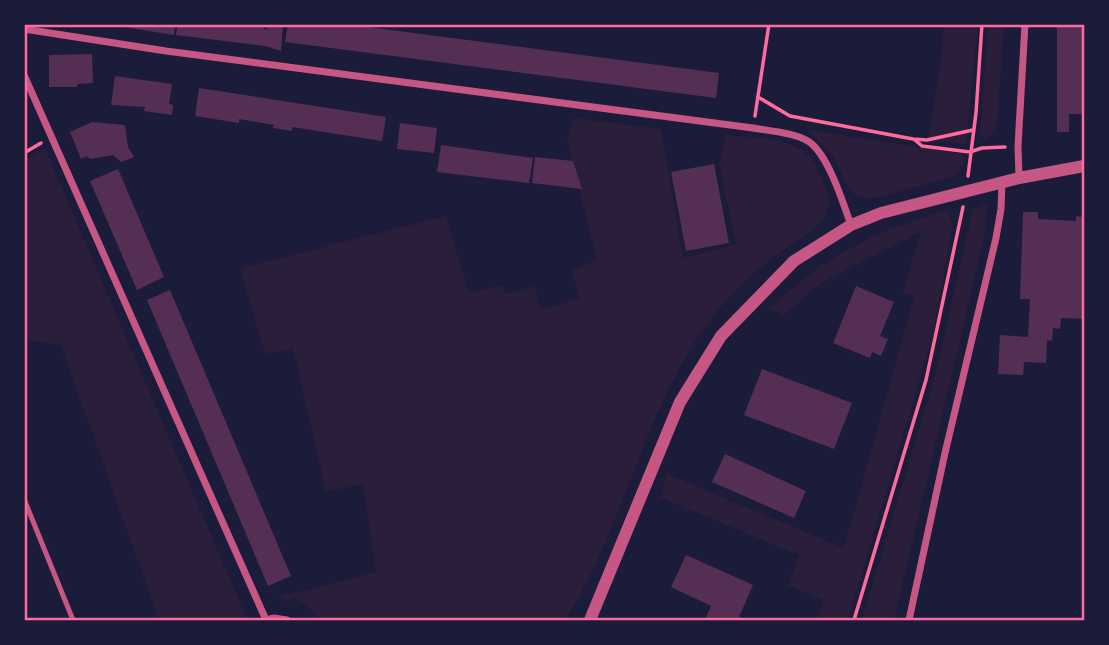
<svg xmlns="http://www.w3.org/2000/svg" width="1109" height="645" viewBox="0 0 1109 645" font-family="'Roboto Condensed',sans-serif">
	<rect width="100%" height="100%" fill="#1b1b3a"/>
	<g fill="#2a1e3b">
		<polygon points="943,25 978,25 966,144 928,140 941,60"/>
		<polygon points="988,25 1004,25 997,125 987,140 980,134"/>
		<path d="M 573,118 L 661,129 L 683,258 L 736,244 L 719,163 L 726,135 C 765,139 804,134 821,177 C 824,184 829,194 829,202 C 830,209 823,221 818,225 C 806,236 792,243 779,253 C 753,272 727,298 707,324 C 642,414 624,528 565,620 L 320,620 L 306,604 L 292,597 L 288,602 L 277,597 L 376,572 L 363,484 L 326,492 L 293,348 L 265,354 L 240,268 L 446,216 L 469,293 L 502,285 L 505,294 L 534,286 L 541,310 L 580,298 L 571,270 L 597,260 L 567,140 Z"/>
		<polygon points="808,130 963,154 965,161 959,171 951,178 870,199 856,196 846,183 833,156"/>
		<polygon points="45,149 242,607 247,620 159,620 61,345 25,340 25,161"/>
		<polygon points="987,202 986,229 894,620 862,620 936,372 973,209"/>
		<polygon points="946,209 953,224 933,335 848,620 817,620 824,600 788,585 799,555 660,497 667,474 844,548 914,297 902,293 921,232 822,282 782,317 770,307 820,266 872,236"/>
	</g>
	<g fill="#542f53">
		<polygon points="105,24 175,24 174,35"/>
		<polygon points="178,24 265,24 264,29 269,30 266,28 267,24 283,24 281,51 265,46 176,35"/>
		<polygon points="288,24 345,24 719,73 716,98 285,42"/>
		<polygon points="1057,24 1084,24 1084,114 1069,114 1069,132 1057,132"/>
		<polygon points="92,54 93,83 77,84 77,87 49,87 49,55"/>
		<polygon points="115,76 172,84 169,104 173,105 172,115 144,111 145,107 111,105"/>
		<polygon points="199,88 386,117 382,141 292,127 292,131 273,128 274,125 239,119 239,123 195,116"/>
		<polygon points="92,122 125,125 128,147 134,157 121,162 113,155 90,159 87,156 81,159 70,132"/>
		<polygon points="400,123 437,128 434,153 397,149"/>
		<polygon points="441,145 533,158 529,183 437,172"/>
		<polygon points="535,157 573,161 582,189 532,183"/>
		<polygon points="714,164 729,243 686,251 671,172"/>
		<polygon points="118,169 164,277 137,290 90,181"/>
		<polygon points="1023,212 1038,212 1038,219 1076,221 1076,216 1084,217 1083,319 1061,318 1060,329 1053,328 1052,341 1047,340 1046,363 1024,362 1023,375 998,374 1000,335 1028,337 1030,299 1020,299"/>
		<polygon points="856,286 894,302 880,336 888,339 881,356 872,352 870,358 833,343"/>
		<polygon points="170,290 291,576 268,586 147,300"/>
		<polygon points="762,369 852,403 834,449 744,415"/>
		<polygon points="725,454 806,491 794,518 712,482"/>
		<polygon points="686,555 753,585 739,617 745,620 705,620 711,606 671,587"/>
	</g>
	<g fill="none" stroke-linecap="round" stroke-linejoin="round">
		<g stroke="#ff6b9d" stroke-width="3.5">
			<polyline points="758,97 790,116 913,139 927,140 973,130"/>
			<polyline points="755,116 769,24"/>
			<polyline points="915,140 922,146 970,152 982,148 1005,147"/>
			<polyline points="24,153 41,143"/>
			<polyline points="968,176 976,113 982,24"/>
			<polyline points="854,620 926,380 963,207"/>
		</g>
		<polyline stroke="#c65784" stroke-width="5" points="24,499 73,620"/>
		<g stroke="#c65784" stroke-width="7">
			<path d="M 24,29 L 166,51 L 753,128 C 769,131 791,132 806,140 C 827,150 843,203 851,225"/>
			<polyline points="24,75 266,620"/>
			<polyline points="1019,178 1018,146 1025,24"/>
			<polyline points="266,620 274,618 287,620"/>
			<polyline points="909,620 945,453 996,238 1001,209 1002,182"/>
		</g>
		<polyline stroke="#c65784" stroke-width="12" points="590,620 680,402 721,336 794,261 851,225 881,213 1019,178 1084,166"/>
	</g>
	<rect width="1109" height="645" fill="none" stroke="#1b1b3a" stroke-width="52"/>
	<rect x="26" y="26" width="1057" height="593" fill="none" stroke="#ff6b9d" stroke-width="2.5"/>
</svg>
